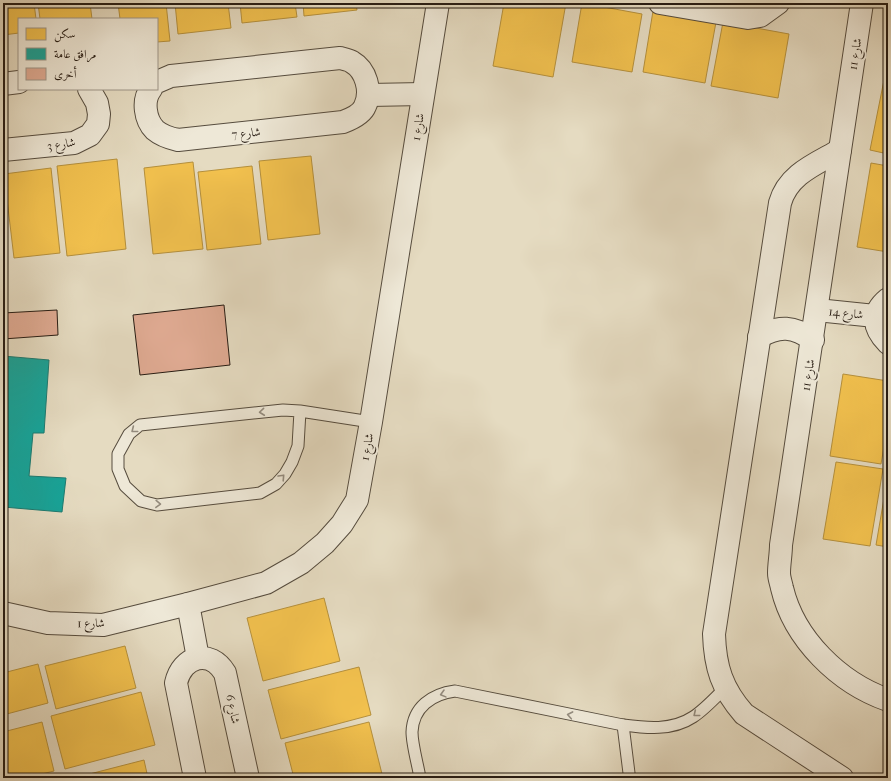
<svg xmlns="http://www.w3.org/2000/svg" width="891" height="781" viewBox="0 0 891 781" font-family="'IM FELL French Canon',Amiri,serif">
	<rect width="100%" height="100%" fill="#e5dbc1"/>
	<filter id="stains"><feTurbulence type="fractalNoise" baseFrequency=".005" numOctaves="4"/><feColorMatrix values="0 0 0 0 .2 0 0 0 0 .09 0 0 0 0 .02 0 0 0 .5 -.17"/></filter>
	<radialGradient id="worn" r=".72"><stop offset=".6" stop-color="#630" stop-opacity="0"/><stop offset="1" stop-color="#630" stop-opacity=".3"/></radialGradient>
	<g fill="#f2c14e" stroke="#b5903c">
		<polygon points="3,3 34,3 36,19 19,19 19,33 3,35"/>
		<polygon points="38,3 90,3 92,19 40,19"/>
		<polygon points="118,3 166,3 170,41 157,42 157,19 120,19"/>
		<polygon points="175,3 228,3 231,28 178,34"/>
		<polygon points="240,3 295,3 297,17 242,23"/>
		<polygon points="303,3 356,3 357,10 304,16"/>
		<polygon points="504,3 566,3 553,77 493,66"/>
		<polygon points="582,3 642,14 632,72 572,62"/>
		<polygon points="653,11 716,22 705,83 643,72"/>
		<polygon points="723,22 789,34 778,98 711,86"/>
		<polygon points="887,65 888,66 888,154 870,150"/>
		<polygon points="311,156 320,234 268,240 259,161"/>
		<polygon points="117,159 126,249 67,256 57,166"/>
		<polygon points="193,162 203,249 153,254 144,168"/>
		<polygon points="871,163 888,166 888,252 857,247"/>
		<polygon points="252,166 261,244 207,250 198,172"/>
		<polygon points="51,168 60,253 14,258 4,174"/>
		<polygon points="843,374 888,381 888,423 881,464 830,456"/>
		<polygon points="836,462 883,469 870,546 823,539"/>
		<polygon points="888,475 888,547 876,545"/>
		<polygon points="324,598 340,661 263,681 247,618"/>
		<polygon points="125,646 136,688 56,709 45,666"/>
		<polygon points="38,664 48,703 3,715 3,673"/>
		<polygon points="359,667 371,715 281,739 268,690"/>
		<polygon points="141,692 155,745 65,769 51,716"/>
		<polygon points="42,722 54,771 26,778 3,778 3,732"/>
		<polygon points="369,722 382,774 367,778 294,778 285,743"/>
		<polygon points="144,760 148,778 74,778"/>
	</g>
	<polygon fill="#17a398" stroke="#1c7a70" points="3,356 49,360 44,433 33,433 29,476 66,478 62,512 3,507"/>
	<g fill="#dfaa92" stroke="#271c13">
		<polygon points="224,305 230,365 140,375 133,315"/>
		<polygon points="57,310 58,335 3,339 3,313"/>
	</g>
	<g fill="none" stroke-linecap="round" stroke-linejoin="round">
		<g stroke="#564c3e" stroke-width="13">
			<g id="lane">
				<polyline points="300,411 298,446 292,462 285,474 276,484 260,493 157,505 141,501 125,486 118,469 118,454 129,434 140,425 283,410 300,411 371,422"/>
				<polyline points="623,725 629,773"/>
				<path d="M 420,778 C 418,765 412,745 412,732 C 413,707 432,694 455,691 L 623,725 C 646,728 672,731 693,717 C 704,710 715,698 725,688"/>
			</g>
		</g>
		<g stroke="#564c3e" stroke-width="24">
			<g id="street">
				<polyline points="660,3 748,18 760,16 778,3"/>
				<path d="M 862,3 L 781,545 C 781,554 779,564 779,573 C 779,578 781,583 782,588 C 794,639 839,683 888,700"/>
				<polyline points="3,84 19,82"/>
				<path d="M 151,89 C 142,100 145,120 155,130 C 162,136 169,138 178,140 L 343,122 C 351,119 362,114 365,106 C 372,91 366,70 352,62 C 349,60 344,59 340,58 L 171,76 L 157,82"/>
				<polyline points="369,95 423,94"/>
				<polyline points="3,150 74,143 90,135 98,124 99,114 97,103 89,89"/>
				<path d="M 840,150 C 816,164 788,174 780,203 L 714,634 C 715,667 722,689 744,714 L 842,778"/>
				<path d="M 888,299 C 871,313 873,328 888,343"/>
				<polyline points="817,310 875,316"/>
				<path d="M 759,337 C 779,325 794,326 813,340"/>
				<polyline points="188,604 198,658"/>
				<polyline points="3,613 48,623 103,625 188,604 266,583 301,563 325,543 342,524 357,500 371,422 438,3"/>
				<path d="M 195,778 L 176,683 C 182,656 210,648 225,673 L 248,778"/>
			</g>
		</g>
		<use href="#lane" stroke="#eee8d7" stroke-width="11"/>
		<use href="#street" stroke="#eee8d7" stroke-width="22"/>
	</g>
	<defs><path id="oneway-chevron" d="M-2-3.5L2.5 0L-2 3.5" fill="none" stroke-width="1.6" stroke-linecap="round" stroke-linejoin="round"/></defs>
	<g stroke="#948c7f">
		<use href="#oneway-chevron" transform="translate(262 412) rotate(174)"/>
		<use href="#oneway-chevron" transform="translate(134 430) rotate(142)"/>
		<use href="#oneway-chevron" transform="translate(282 477) rotate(-47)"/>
		<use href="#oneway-chevron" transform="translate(158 504) rotate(2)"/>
		<use href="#oneway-chevron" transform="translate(443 694) rotate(165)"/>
		<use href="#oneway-chevron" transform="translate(696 714) rotate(141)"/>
		<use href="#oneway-chevron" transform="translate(570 715) rotate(-169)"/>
	</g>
	<g text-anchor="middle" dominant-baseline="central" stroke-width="4" stroke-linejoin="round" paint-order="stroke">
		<g font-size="12" fill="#271c13" stroke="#eee8d7">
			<text transform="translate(855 54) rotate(-81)">شارع 11</text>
			<text transform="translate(418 127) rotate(-81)">شارع 1</text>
			<text transform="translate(246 133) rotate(-6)">شارع 7</text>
			<text transform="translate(61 144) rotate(-9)">شارع 3</text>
			<text transform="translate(846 313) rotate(6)">شارع 14</text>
			<text transform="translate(808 375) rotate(-81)">شارع 11</text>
			<text transform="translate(367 447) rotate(-80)">شارع 1</text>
			<text transform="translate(91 623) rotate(-1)">شارع 1</text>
			<text transform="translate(233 709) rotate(78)">شارع 6</text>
		</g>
	</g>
	<rect width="891" height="781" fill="none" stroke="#e5dbc1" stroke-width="16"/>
	<rect x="4" y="4" width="883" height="773" fill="none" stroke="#271c13" stroke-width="2"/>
	<rect x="8" y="8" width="875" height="765" fill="none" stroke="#271c13"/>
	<rect x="18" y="18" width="140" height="72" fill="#eee8d7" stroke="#9e9689"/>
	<rect x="26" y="28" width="20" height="12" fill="#f2c14e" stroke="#9e9689"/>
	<text x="54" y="38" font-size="12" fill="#271c13">سكن</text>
	<rect x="26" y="48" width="20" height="12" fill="#17a398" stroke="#9e9689"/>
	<text x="54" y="58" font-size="12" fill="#271c13">مرافق عامة</text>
	<rect x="26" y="68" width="20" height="12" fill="#dfaa92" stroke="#9e9689"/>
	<text x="54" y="78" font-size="12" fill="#271c13">أخرى</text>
	<rect width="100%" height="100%" filter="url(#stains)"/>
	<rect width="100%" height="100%" fill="url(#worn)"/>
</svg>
